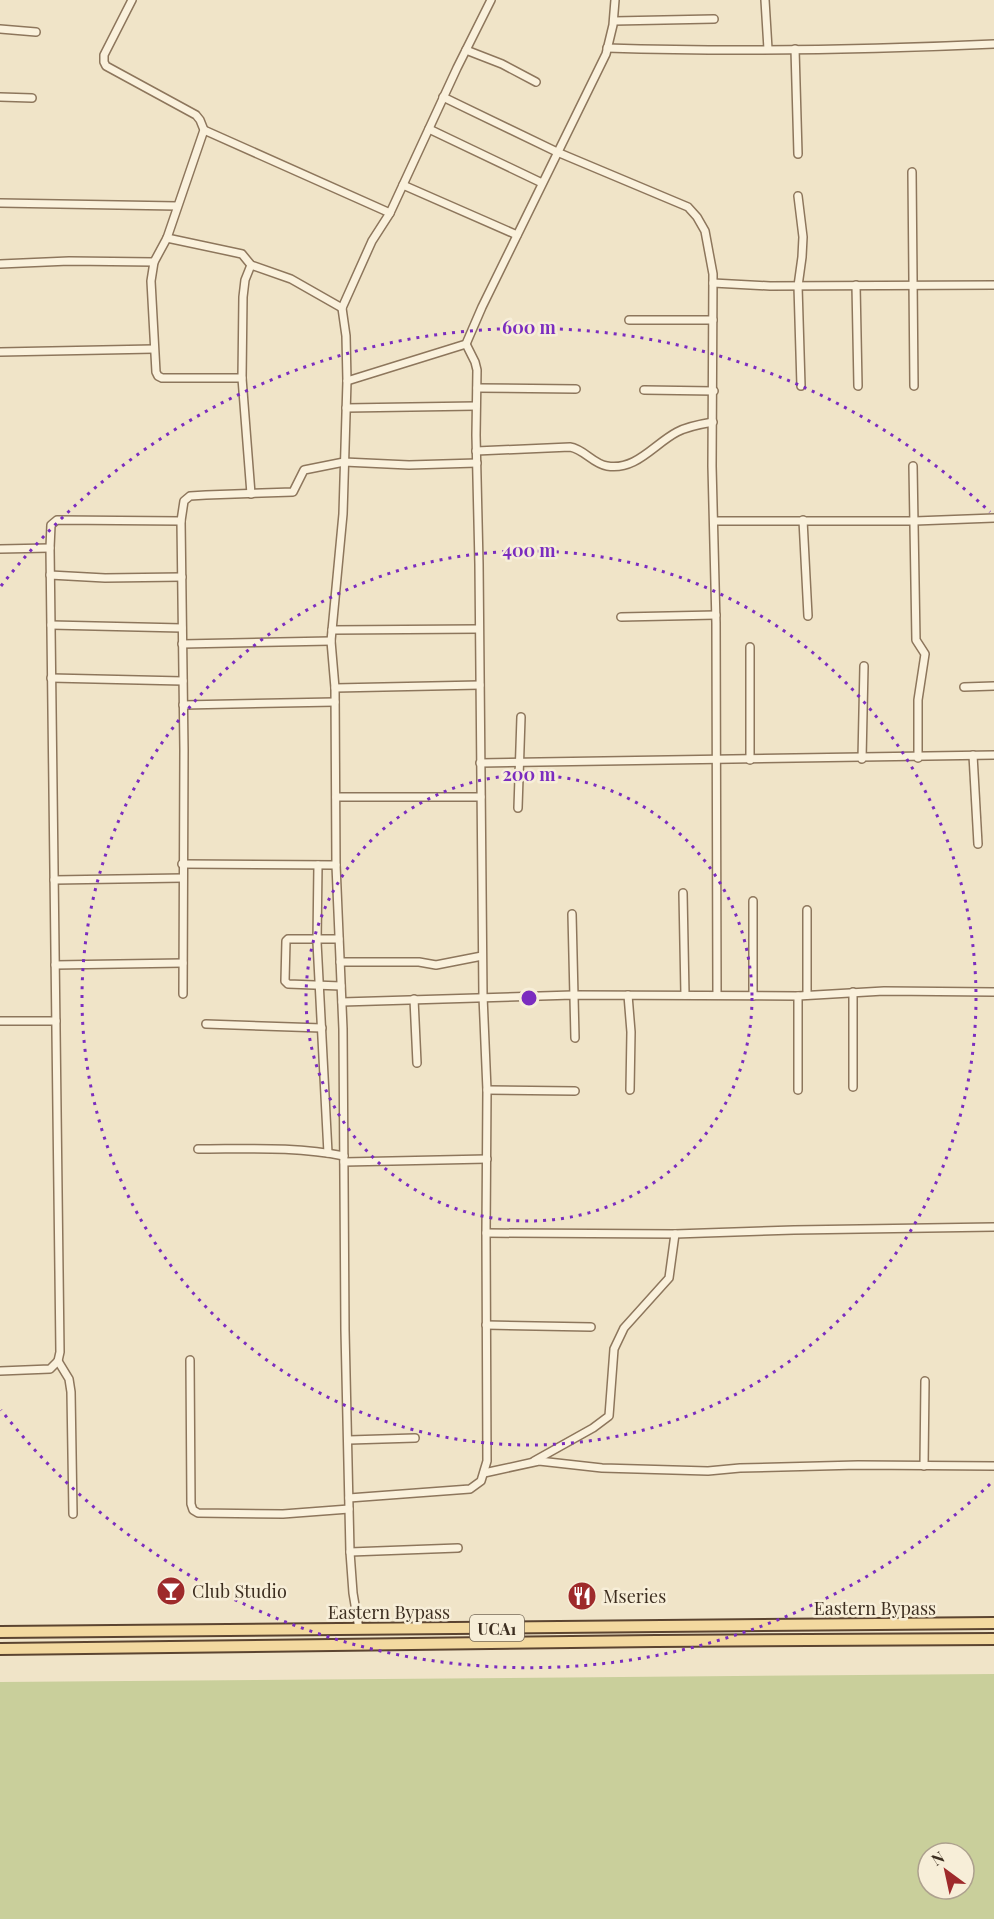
<svg xmlns="http://www.w3.org/2000/svg" width="994" height="1919" viewBox="0 0 994 1919" font-family="'Playfair Display',serif">
	<rect width="100%" height="100%" fill="#f0e4c8"/>
	<path fill="#c9cf9b" fill-rule="evenodd" d="M 994,1674 L 994,1919 L 0,1919 L 0,1682 ZM 928,1853 L 964,1853 L 964,1889 L 928,1889 Z"/>
	<g fill="none" stroke-linecap="round" stroke-linejoin="round">
		<g stroke="#8d765c" stroke-width="10">
			<g id="street">
				<polyline points="132,0 104,55 104,62 106,66 196,115 200,120 204,130 167,238 154,262 151,281 156,372 158,376 162,378 242,378"/>
				<polyline points="765,0 768,49"/>
				<polyline points="614,21 714,19"/>
				<polyline points="0,29 36,32"/>
				<path d="M 607,48 C 736,52 865,50 994,44"/>
				<polyline points="795,49 798,154"/>
				<polyline points="466,50 502,64 536,82"/>
				<polyline points="0,97 32,98"/>
				<polyline points="443,97 557,152 688,207 697,217 705,231 713,274 712,466 716,623 717,995"/>
				<polyline points="429,129 542,183"/>
				<polyline points="204,130 390,213"/>
				<polyline points="912,172 914,386"/>
				<polyline points="403,185 517,235"/>
				<polyline points="798,196 803,237 802,257 798,286 801,386"/>
				<polyline points="0,203 177,206"/>
				<polyline points="167,238 242,254 251,265 291,279 342,308"/>
				<polyline points="0,264 69,261 154,262"/>
				<polyline points="251,265 245,280 243,297 242,378 251,494"/>
				<polyline points="713,283 770,286 994,285"/>
				<polyline points="856,285 858,386"/>
				<polyline points="629,320 713,320"/>
				<polyline points="0,352 154,349"/>
				<polyline points="347,381 466,344 482,307 606,54 613,25 615,0"/>
				<polyline points="477,388 576,389"/>
				<polyline points="644,390 714,391"/>
				<polyline points="346,408 476,406"/>
				<path d="M 476,451 L 570,447 C 584,449 593,464 607,466 C 636,471 654,444 677,432 C 688,426 701,424 713,422"/>
				<polyline points="913,466 916,640 925,654 918,700 918,758"/>
				<polyline points="803,520 808,616"/>
				<polyline points="714,521 915,521 994,518"/>
				<polyline points="0,549 50,548"/>
				<polyline points="50,575 105,578 182,577"/>
				<polyline points="621,617 716,615"/>
				<polyline points="51,625 182,628"/>
				<polyline points="332,630 479,629"/>
				<polyline points="182,644 331,641"/>
				<polyline points="750,647 750,760"/>
				<polyline points="51,678 183,681"/>
				<polyline points="964,687 994,686"/>
				<polyline points="335,688 480,685"/>
				<polyline points="183,705 335,702"/>
				<polyline points="973,755 978,844"/>
				<polyline points="862,759 864,666"/>
				<polyline points="480,763 994,755"/>
				<polyline points="336,797 481,797"/>
				<polyline points="518,808 521,717"/>
				<polyline points="182,864 336,865"/>
				<polyline points="318,865 317,942 328,1153"/>
				<polyline points="54,880 183,878"/>
				<polyline points="683,893 685,995"/>
				<polyline points="753,901 753,996"/>
				<polyline points="572,914 575,1038"/>
				<polyline points="339,939 288,939 286,941 285,981 288,984 341,986"/>
				<polyline points="340,962 419,962 436,965 482,956"/>
				<polyline points="55,965 183,963"/>
				<polyline points="183,994 184,750 181,521 184,501 190,496 206,495 293,492 304,470 344,462 409,465 477,463"/>
				<polyline points="628,995 631,1032 630,1090"/>
				<polyline points="807,995 807,910"/>
				<polyline points="414,999 417,1063"/>
				<polyline points="342,1002 573,995 798,996 884,991 994,992"/>
				<polyline points="0,1021 56,1021"/>
				<polyline points="206,1024 322,1028"/>
				<polyline points="853,1087 853,992"/>
				<polyline points="487,1090 575,1091"/>
				<polyline points="798,1090 798,996"/>
				<path d="M 198,1149 C 246,1149 297,1146 344,1156"/>
				<polyline points="344,1162 487,1159"/>
				<polyline points="486,1233 675,1234 794,1230 994,1227"/>
				<polyline points="486,1325 591,1327"/>
				<polyline points="190,1360 191,1504 193,1510 198,1513 283,1514 349,1509"/>
				<polyline points="58,1361 69,1379 71,1392 73,1514"/>
				<polyline points="0,1371 50,1369 58,1361 60,1352 50,548 51,525 57,520 181,521"/>
				<polyline points="349,1440 415,1438"/>
				<polyline points="534,1461 593,1428 609,1416 614,1349 624,1328 669,1278 675,1234"/>
				<polyline points="924,1466 925,1381"/>
				<polyline points="484,1473 539,1461 602,1468 708,1471 740,1468 858,1465 994,1466"/>
				<polyline points="349,1498 470,1489 481,1481 487,1461 486,1233 487,1090 483,996 479,564 476,435 477,370 475,362 466,344"/>
				<polyline points="350,1552 458,1548"/>
				<polyline points="359,1629 353,1593 350,1552 345,1330 343,1029 336,865 335,688 331,641 343,514 347,381 346,336 342,308 372,241 390,213 457,68 491,0"/>
			</g>
		</g>
		<g stroke="#5b4430" stroke-width="14">
			<g id="primary">
				<polyline points="0,1632 994,1623"/>
				<polyline points="0,1649 656,1641 994,1639"/>
			</g>
		</g>
		<use href="#street" stroke="#faf1dc" stroke-width="7"/>
		<use href="#primary" stroke="#f3d9a0" stroke-width="10"/>
	</g>
	<g fill="none" stroke="#7b2cbf" stroke-width="3" stroke-dasharray="3 6">
		<circle cx="529" cy="998" r="223"/>
		<circle cx="529" cy="998" r="447"/>
		<path d="M990 1484A670 670 0 0 1 1 1410M1 586A670 670 0 0 1 990 512"/>
	</g>
	<defs>
		<g id="bar-disc" transform="scale(1.5)"><circle r="9.5" fill="#9e2a2b" stroke="#f7eed8"/><path d="M-6-5H6L.8 .8V4.5H3.5V6h-7V4.5H-.8V.8Z" fill="#fff"/></g>
		<g id="restaurant-disc" transform="scale(1.5)"><circle r="9.5" fill="#9e2a2b" stroke="#f7eed8"/><path d="M-5-6h1v4h1v-4h1v4h1v-4h1v5L-1.5 .5V6h-2V.5L-5-1ZM5-6V6H3V1.5H1.5Q1.5-4 5-6Z" fill="#fff"/></g>
	</defs>
	<g fill-rule="evenodd">
		<use href="#bar-disc" x="171" y="1591"/>
		<use href="#restaurant-disc" x="582" y="1596"/>
	</g>
	<g text-anchor="middle" dominant-baseline="central" stroke-width="5" stroke-linejoin="round" paint-order="stroke">
		<rect fill="#f7eed8" stroke="#756857" stroke-width="1.5" x="470" y="1615" width="54" height="26" rx="4.5"/>
		<g font-size="16" font-weight="bold" fill="#3d2e20">
			<text x="497" y="1628">UCA1</text>
		</g>
		<g font-size="18" fill="#3d2e20" stroke="#f7eed8" text-anchor="start">
			<text x="192" y="1591">Club Studio</text>
			<text x="603" y="1596">Mseries</text>
		</g>
		<g font-size="18" fill="#3d2e20" stroke="#f7eed8">
			<text x="875" y="1608">Eastern Bypass</text>
			<text x="389" y="1612">Eastern Bypass</text>
		</g>
	</g>
	<circle cx="529" cy="998" r="9" fill="#7b2cbf" stroke="#f7eed8" stroke-width="3"/>
	<g font-size="18" text-anchor="middle" font-weight="bold" fill="#7b2cbf" stroke="#f7eed8" stroke-width="5" stroke-linejoin="round" paint-order="stroke">
		<text x="529" y="334">600 m</text>
		<text x="529" y="557">400 m</text>
		<text x="529" y="781">200 m</text>
	</g>
	<g transform="translate(946 1871) rotate(327)"><circle r="28" fill="#f7eed8" stroke="#ada18e" stroke-width="1.5"/>
	<path d="M0-4.5L10 22L0 15L-10 22Z" fill="#9e2a2b"/>
	<text y="-9" font-size="16" font-weight="bold" text-anchor="middle" fill="#3d2e20">N</text>
	</g>
</svg>
